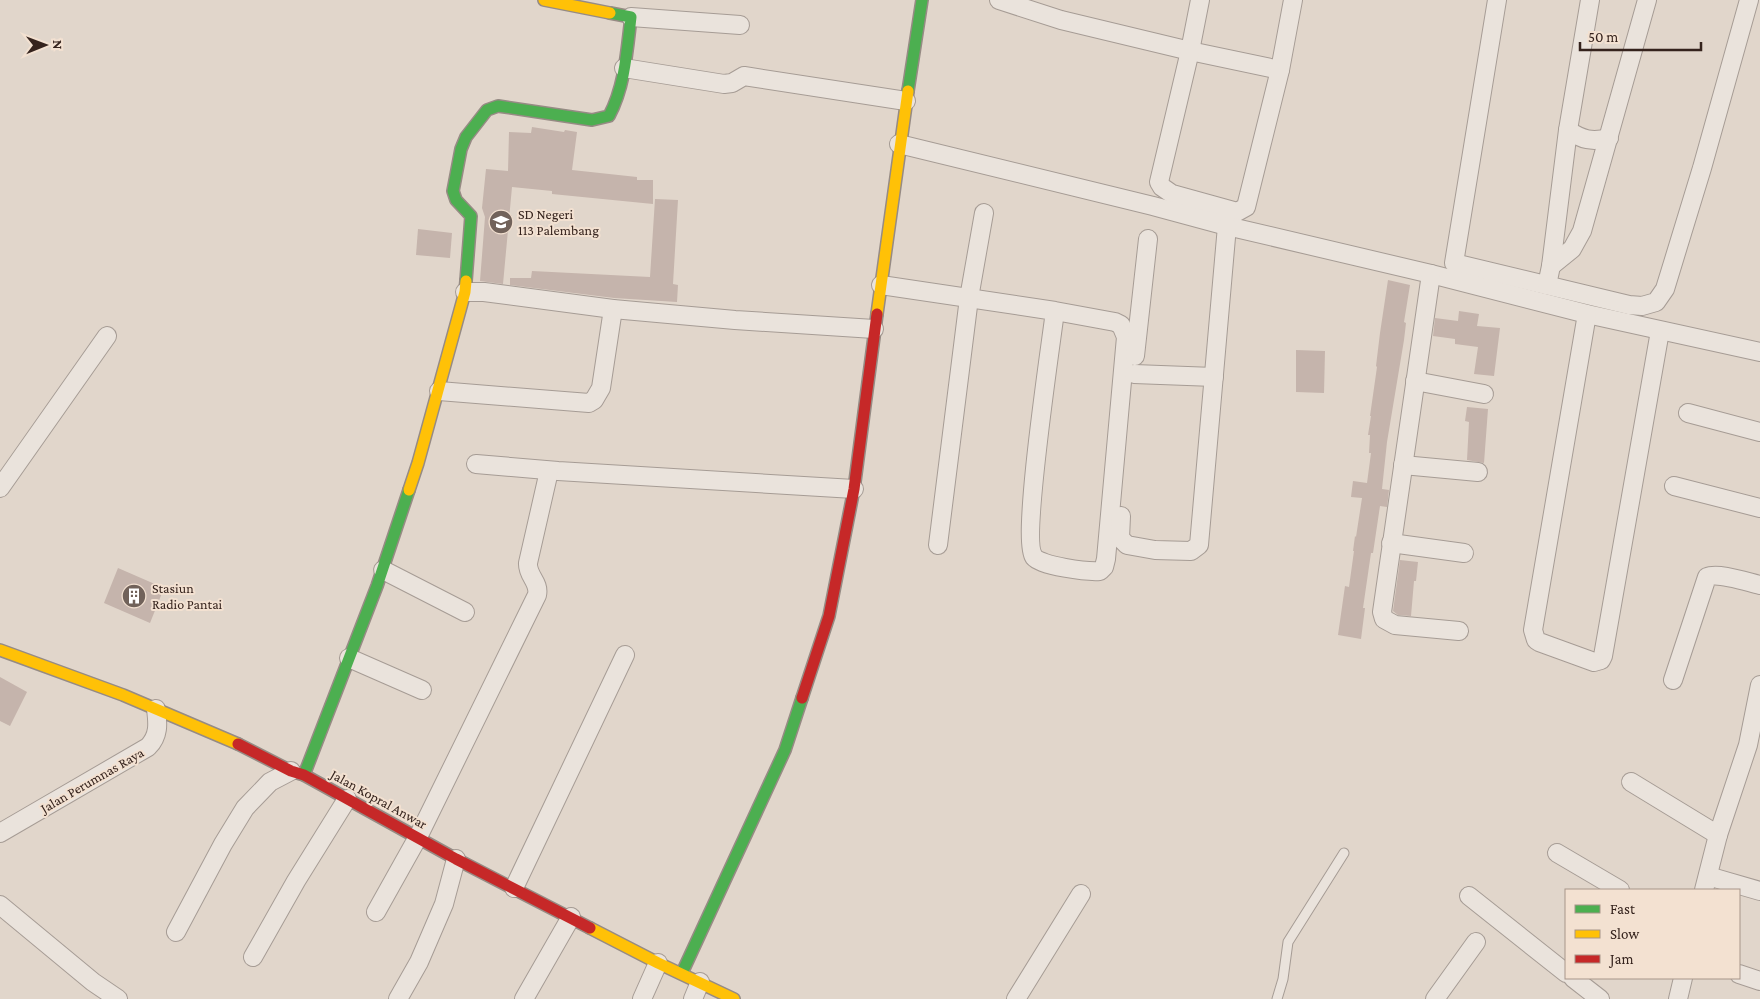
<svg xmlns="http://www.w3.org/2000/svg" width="1760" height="999" viewBox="0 0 1760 999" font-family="'Crimson Pro',serif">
	<rect width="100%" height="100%" fill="#e1d6cb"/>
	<g fill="#c5b4ac">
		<polygon points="532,127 564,132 565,130 577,132 572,170 637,177 637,180 653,180 653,204 552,194 552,191 512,187 503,284 480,281 485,217 482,208 486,169 508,171 509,132 531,133"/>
		<polygon points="655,199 678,200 673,284 678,285 677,302 614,298 510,285 510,278 531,278 532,271 650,277"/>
		<polygon points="418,229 452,233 450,258 416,255"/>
		<polygon points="1388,280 1410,285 1404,322 1406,323 1404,340 1387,442 1382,489 1389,490 1387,507 1380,506 1373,553 1371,553 1363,608 1365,608 1361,639 1338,635 1345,586 1349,587 1354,551 1353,551 1355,536 1356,537 1362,498 1351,497 1353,481 1367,483 1371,453 1369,453 1370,435 1368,435 1371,416 1370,416 1377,367 1376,366 1380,333"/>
		<polygon points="1459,311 1479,314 1477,326 1500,328 1494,376 1474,374 1478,347 1455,344 1455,339 1433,336 1435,318 1458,321"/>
		<polygon points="1296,350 1325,351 1324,393 1296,392"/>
		<polygon points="1467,407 1488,409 1484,463 1467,460 1469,422 1465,421"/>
		<polygon points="1400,560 1418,562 1416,581 1414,581 1411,616 1398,615 1393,611"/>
		<polygon points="118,568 164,588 150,623 104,603"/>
		<polygon points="0,677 27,692 10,726 0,721"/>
	</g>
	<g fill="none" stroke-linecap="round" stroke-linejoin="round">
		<g stroke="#a69c95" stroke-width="11">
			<polyline id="lane" points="1277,999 1283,979 1288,942 1344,853"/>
		</g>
		<g stroke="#a69c95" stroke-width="20">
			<g id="street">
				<polyline points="999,0 1061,20 1190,51 1280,70"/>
				<polyline points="1200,0 1190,51 1159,182 1162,187 1172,194 1237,212 1246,207 1280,70 1293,0"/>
				<polyline points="1497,0 1454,263 1629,305 1642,306 1656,302 1665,289 1702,168 1749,0"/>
				<polyline points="631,17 740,25"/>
				<polyline points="624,68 724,84 732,83 744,76 906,101"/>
				<path d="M 1568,130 C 1582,140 1592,142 1609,138"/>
				<polyline points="899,144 1153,206 1227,226 1431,274 1587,314 1760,352"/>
				<polyline points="1551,266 1572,249 1582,231 1647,0"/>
				<polyline points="1431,274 1382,612 1384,619 1395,625 1459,631"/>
				<path d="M 881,285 L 1055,311 L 1115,322 L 1121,325 L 1126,337 L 1106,559 L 1104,567 L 1100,571 C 1087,572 1041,566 1034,557 C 1021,540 1051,344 1055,311"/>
				<polyline points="1547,285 1551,266 1568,130 1590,0"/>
				<polyline points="465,292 484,292 613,309 735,320 874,329"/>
				<polyline points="1587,314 1533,630 1536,640 1539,642 1594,662 1601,660 1603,656 1660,331"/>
				<polyline points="1135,356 1148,239"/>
				<polyline points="1134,374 1214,377"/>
				<polyline points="1415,381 1484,394"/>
				<polyline points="439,391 589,403 594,400 601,388 613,309"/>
				<polyline points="1688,413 1760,432"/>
				<polyline points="476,464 558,471 854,489"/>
				<polyline points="1403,465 1478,472"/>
				<polyline points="1674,486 1760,508"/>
				<polyline points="0,488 107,336"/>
				<polyline points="1121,516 1120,538 1127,545 1155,550 1191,551 1199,545 1227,226"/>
				<polyline points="1391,543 1464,553"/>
				<polyline points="938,545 969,298 984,213"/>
				<polyline points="383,570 465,612"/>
				<polyline points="349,658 422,690"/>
				<path d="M 1673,680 L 1707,577 C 1718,572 1747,582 1760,585"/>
				<polyline points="1631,782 1718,835"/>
				<path d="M 0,833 L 148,747 C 159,736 158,724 156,709"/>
				<polyline points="1557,853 1620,890"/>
				<polyline points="1708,876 1760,891"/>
				<polyline points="514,888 625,655"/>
				<polyline points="1704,890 1718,835 1748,745 1760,685"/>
				<polyline points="1469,896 1566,973"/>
				<polyline points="0,905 93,982 118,999"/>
				<path d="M 376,912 L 418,837 L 537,595 C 540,582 527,576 528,563 L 549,471"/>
				<polyline points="176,932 223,844 245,808 270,782 291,771"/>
				<polyline points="253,957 296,881 347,799"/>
				<polyline points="1739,974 1760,981"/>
				<polyline points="1573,978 1600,999"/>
				<polyline points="398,999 419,962 444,904 456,859"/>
				<polyline points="524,999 571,917"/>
				<polyline points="642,999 658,963"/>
				<polyline points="693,999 700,982"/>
				<polyline points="1016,999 1081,894"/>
				<polyline points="1435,999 1476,942"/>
				<polyline points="1678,999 1683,978"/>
			</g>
		</g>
		<g stroke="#968b84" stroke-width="14">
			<g id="fast">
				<polyline points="908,91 922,0"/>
				<path d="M 466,281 L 471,216 L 456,200 L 453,191 L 461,149 L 466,137 L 487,110 L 498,106 L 592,120 L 609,116 C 625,86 627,50 631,17 L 610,13"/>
				<polyline points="304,775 377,586 409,490"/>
				<polyline points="682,973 785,750 802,698"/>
			</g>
		</g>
		<g stroke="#968b84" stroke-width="14">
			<g id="slow">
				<polyline points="544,0 610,13"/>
				<polyline points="877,314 908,91"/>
				<polyline points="409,490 418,463 465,292 466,281"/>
				<polyline points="0,650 123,695 238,744"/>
				<polyline points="590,928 658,963 734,999"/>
			</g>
		</g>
		<g stroke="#968b84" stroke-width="14">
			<g id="jam">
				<polyline points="802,698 829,616 854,489 877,314"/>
				<polyline points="238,744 291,771 304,775 456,859 590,928"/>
			</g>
		</g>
		<use href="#lane" stroke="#eae3dc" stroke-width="9"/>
		<use href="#street" stroke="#eae3dc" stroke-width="18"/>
		<use href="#fast" stroke="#4caf50" stroke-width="11"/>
		<use href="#slow" stroke="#ffc107" stroke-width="11"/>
		<use href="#jam" stroke="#c62828" stroke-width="11"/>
	</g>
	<defs>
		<g id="school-disc" transform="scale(1.25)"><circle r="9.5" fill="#71625a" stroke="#f3e1d1"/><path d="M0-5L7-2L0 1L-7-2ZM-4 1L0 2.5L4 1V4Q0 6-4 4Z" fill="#fff"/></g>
		<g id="building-disc" transform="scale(1.25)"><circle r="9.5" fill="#71625a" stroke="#f3e1d1"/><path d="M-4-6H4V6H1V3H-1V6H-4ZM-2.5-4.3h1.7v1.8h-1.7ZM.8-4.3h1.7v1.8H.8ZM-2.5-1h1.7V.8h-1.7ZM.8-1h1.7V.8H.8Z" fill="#fff"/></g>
	</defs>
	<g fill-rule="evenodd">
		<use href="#school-disc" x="501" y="222"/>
		<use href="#building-disc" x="134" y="596"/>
	</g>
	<g text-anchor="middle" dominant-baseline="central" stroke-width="4" stroke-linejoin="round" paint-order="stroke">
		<g font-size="14" fill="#35231d" stroke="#f3e1d1" text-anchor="start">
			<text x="518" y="214">SD Negeri<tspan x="518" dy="16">113 Palembang</tspan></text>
			<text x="152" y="588">Stasiun<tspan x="152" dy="16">Radio Pantai</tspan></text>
		</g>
		<g font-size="14" fill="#35231d" stroke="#f3e1d1">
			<text transform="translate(92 780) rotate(-30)">Jalan Perumnas Raya</text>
			<text transform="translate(379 799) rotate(29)">Jalan Kopral Anwar</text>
		</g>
	</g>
	<rect x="1565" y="889" width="175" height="90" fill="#f3e1d1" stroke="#a79589"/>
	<rect x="1575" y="905" width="25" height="8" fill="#4caf50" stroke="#a79589"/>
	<text x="1610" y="914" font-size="15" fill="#35231d">Fast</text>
	<rect x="1575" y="930" width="25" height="8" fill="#ffc107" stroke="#a79589"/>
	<text x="1610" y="939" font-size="15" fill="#35231d">Slow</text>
	<rect x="1575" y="955" width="25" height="8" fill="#c62828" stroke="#a79589"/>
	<text x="1610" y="964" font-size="15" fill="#35231d">Jam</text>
	<g transform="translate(45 45) rotate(89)" stroke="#f3e1d1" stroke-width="4" paint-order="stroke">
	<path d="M0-4L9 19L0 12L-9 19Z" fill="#35231d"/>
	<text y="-8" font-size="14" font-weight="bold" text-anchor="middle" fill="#35231d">N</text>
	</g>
	<path d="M1580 42v8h121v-8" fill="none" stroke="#35231d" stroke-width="2.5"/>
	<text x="1588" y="42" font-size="15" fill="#35231d" stroke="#f3e1d1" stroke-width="4" paint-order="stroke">50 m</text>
</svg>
